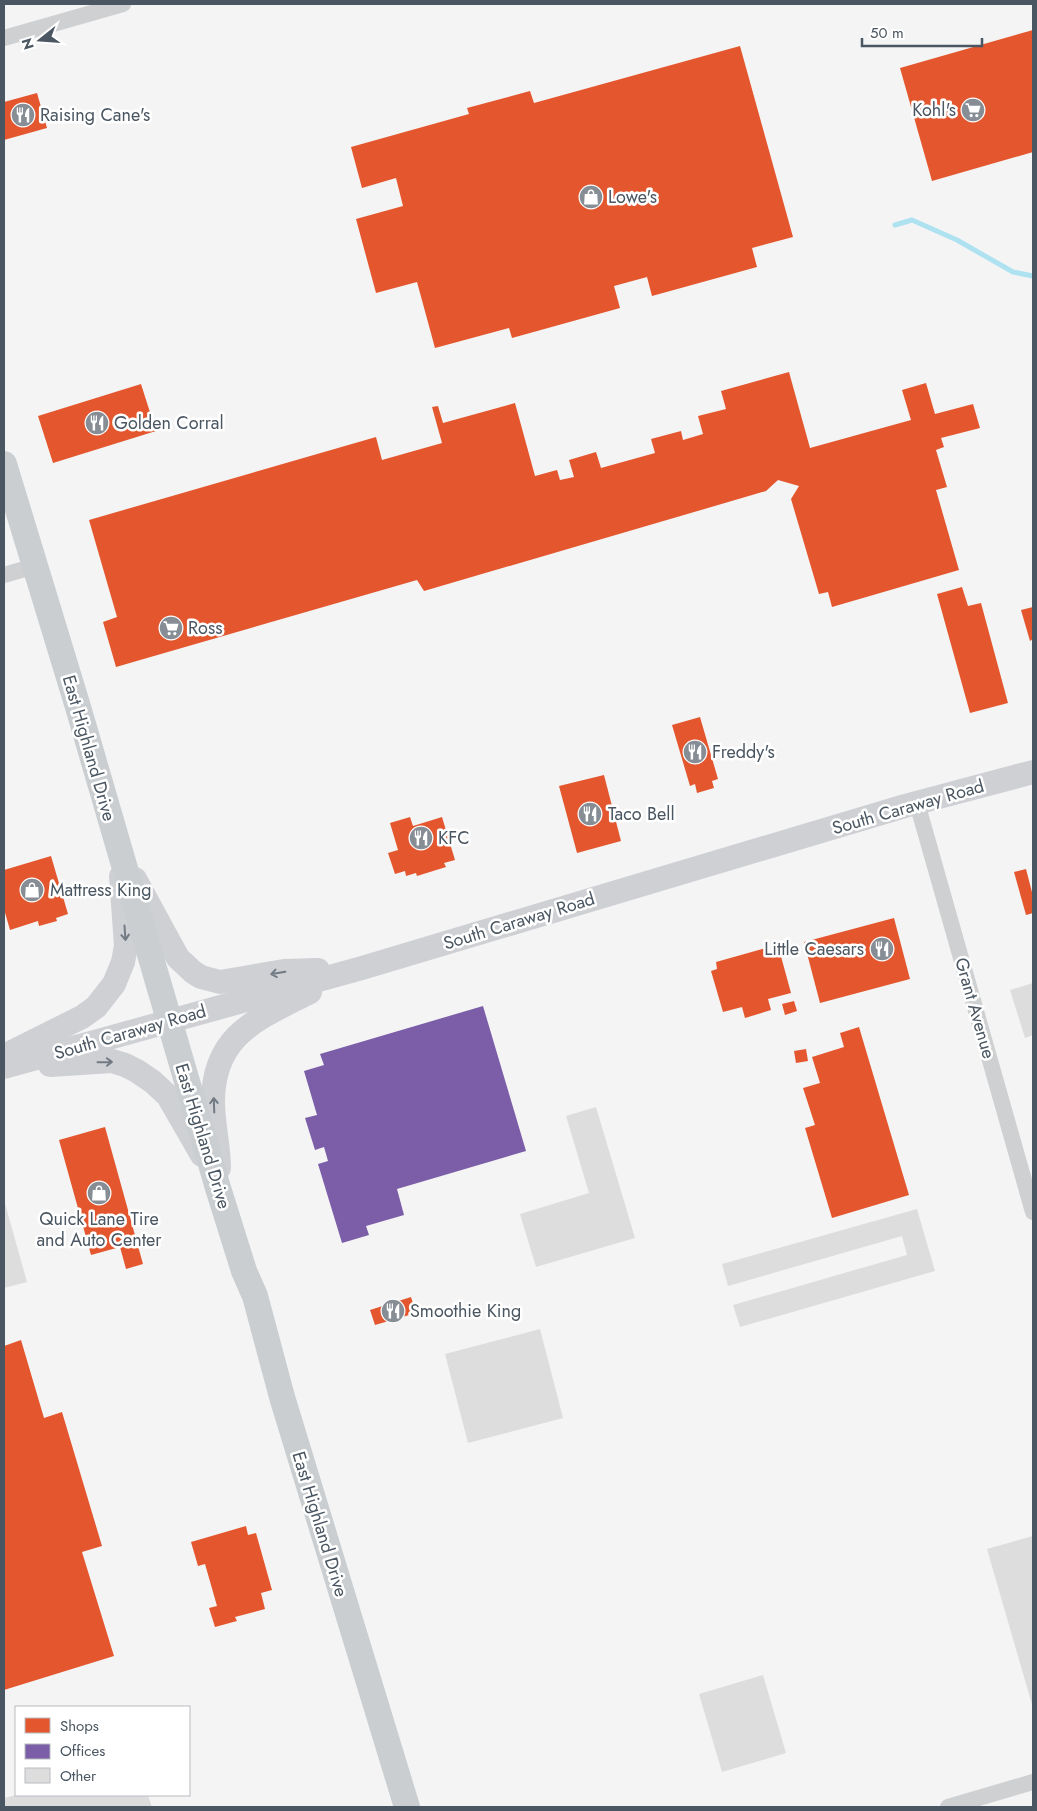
<svg xmlns="http://www.w3.org/2000/svg" width="1037" height="1811" viewBox="0 0 1037 1811" font-family="Jost,sans-serif">
	<rect width="100%" height="100%" fill="#f4f4f4"/>
	<g fill="#e4572e">
		<polygon points="1033,30 1033,152 932,181 900,68"/>
		<polygon points="740,46 793,237 752,248 757,267 652,296 647,277 614,286 620,308 512,338 509,328 435,348 417,282 376,293 356,219 403,206 396,178 362,188 351,147 469,114 467,108 530,91 534,103"/>
		<polygon points="37,93 47,128 4,140 4,102"/>
		<polygon points="789,372 810,448 911,420 902,390 926,383 935,414 973,404 980,428 941,438 944,447 936,450 947,487 936,490 959,570 832,607 828,592 819,594 791,499 799,486 778,480 766,491 424,591 417,580 116,667 103,622 117,617 89,520 376,437 382,460 442,443 432,407 438,406 443,423 515,403 535,476 557,470 560,480 574,477 569,460 596,452 601,468 655,453 651,439 681,431 683,440 703,434 698,416 726,409 721,391"/>
		<polygon points="141,384 156,431 53,463 38,416"/>
		<polygon points="962,587 968,606 981,603 1008,703 970,713 937,594"/>
		<polygon points="1033,607 1033,639 1030,641 1021,610"/>
		<polygon points="700,717 718,779 712,781 714,788 697,793 695,784 690,786 672,725"/>
		<polygon points="604,775 621,841 577,853 559,786"/>
		<polygon points="410,817 413,826 442,817 455,860 444,863 446,867 417,876 416,873 406,876 405,871 395,874 388,853 398,850 390,823"/>
		<polygon points="51,856 68,914 56,918 57,921 39,926 38,921 10,930 4,909 4,870"/>
		<polygon points="1026,869 1033,896 1033,913 1026,915 1014,872"/>
		<polygon points="894,918 910,979 820,1003 804,942"/>
		<polygon points="766,948 768,953 779,949 791,993 768,999 771,1010 745,1018 742,1007 723,1012 711,971 717,969 716,962"/>
		<polygon points="794,1001 797,1011 785,1015 782,1004"/>
		<polygon points="859,1027 909,1195 832,1218 805,1128 815,1125 803,1088 820,1083 812,1057 844,1047 840,1033"/>
		<polygon points="806,1049 808,1061 796,1063 794,1051"/>
		<polygon points="105,1127 143,1264 126,1269 120,1247 91,1255 59,1140"/>
		<polygon points="411,1297 416,1313 375,1325 370,1310"/>
		<polygon points="21,1340 44,1418 62,1412 102,1546 82,1552 114,1656 4,1690 4,1346"/>
		<polygon points="246,1526 248,1535 256,1533 272,1590 261,1593 265,1609 235,1617 237,1621 215,1627 209,1608 217,1606 205,1564 198,1566 191,1542"/>
	</g>
	<polygon fill="#7b5ea7" points="483,1006 526,1151 397,1189 404,1215 366,1226 369,1235 342,1243 318,1164 328,1161 324,1147 315,1150 305,1118 317,1115 304,1071 324,1065 320,1054"/>
	<g fill="none" stroke-linecap="round" stroke-linejoin="round">
		<polyline stroke="#aee2f0" stroke-width="5" points="895,225 912,220 957,240 1013,272 1033,276"/>
	</g>
	<g fill="#ddddde">
		<polygon points="1033,983 1033,1035 1025,1038 1010,990"/>
		<polygon points="596,1107 635,1238 536,1267 520,1214 589,1193 566,1116"/>
		<polygon points="4,1200 27,1282 4,1288"/>
		<polygon points="917,1209 935,1271 740,1327 733,1305 907,1255 902,1236 728,1286 722,1264"/>
		<polygon points="540,1329 563,1418 468,1443 445,1354"/>
		<polygon points="1033,1536 1033,1708 987,1549"/>
		<polygon points="763,1675 786,1753 722,1772 699,1694"/>
		<polygon points="16,1795 148,1795 152,1807 4,1807 4,1798"/>
	</g>
	<g fill="none" stroke-linecap="round" stroke-linejoin="round">
		<g stroke="#ced0d2" stroke-width="16">
			<polyline points="4,38 123,4"/>
			<polyline points="4,575 35,566"/>
			<polyline points="917,803 1033,1212"/>
			<polyline points="948,1807 1033,1782"/>
		</g>
		<g stroke="#ced0d4" stroke-width="24">
			<polyline points="135,879 178,958 193,972 201,977 220,982 284,971 318,970"/>
			<polyline points="4,1056 82,1017 96,1007 114,984 123,962 126,946 121,876"/>
			<polyline points="50,1065 112,1061 125,1065 137,1071 153,1082 168,1096 202,1155"/>
			<polyline points="4,1067 362,968 905,806 1033,772"/>
			<path d="M 219,1168 C 219,1146 213,1124 213,1102 C 213,1034 258,1019 310,992"/>
		</g>
		<polyline stroke="#caced1" stroke-width="26" points="4,464 78,707 218,1188 244,1271 255,1296 282,1397 407,1807"/>
	</g>
	<defs><path id="oneway-shaft" d="M-6 0H5M1.5-3L5.5 0L1.5 3" fill="none" stroke-width="1.6" stroke-linecap="round" stroke-linejoin="round" transform="scale(1.25)"/></defs>
	<g stroke="#727b84">
		<use href="#oneway-shaft" transform="translate(125 933) rotate(86)"/>
		<use href="#oneway-shaft" transform="translate(278 973) rotate(170)"/>
		<use href="#oneway-shaft" transform="translate(105 1062) rotate(-1)"/>
		<use href="#oneway-shaft" transform="translate(214 1105) rotate(-92)"/>
	</g>
	<defs>
		<g id="supermarket-disc" transform="scale(1.25)"><circle r="9.5" fill="#868d94" stroke="#fff"/><path d="M-6-5.5h2.5l.6 2H6L4.5 2H-2.5L-4.4-4H-6ZM-1.5 3.2a1.3 1.3 0 1 0 .1 0ZM3 3.2a1.3 1.3 0 1 0 .1 0Z" fill="#fff"/></g>
		<g id="restaurant-disc" transform="scale(1.25)"><circle r="9.5" fill="#868d94" stroke="#fff"/><path d="M-5-6h1v4h1v-4h1v4h1v-4h1v5L-1.5 .5V6h-2V.5L-5-1ZM5-6V6H3V1.5H1.5Q1.5-4 5-6Z" fill="#fff"/></g>
		<g id="shop-disc" transform="scale(1.25)"><circle r="9.5" fill="#868d94" stroke="#fff"/><path d="M-5-2.5h2.3a2.7 3.5 0 0 1 5.4 0H5L5.5 6h-11ZM-1.5-2.5h3a1.5 2.3 0 0 0-3 0Z" fill="#fff"/></g>
	</defs>
	<g fill-rule="evenodd">
		<use href="#supermarket-disc" x="973" y="110"/>
		<use href="#restaurant-disc" x="23" y="115"/>
		<use href="#shop-disc" x="591" y="197"/>
		<use href="#restaurant-disc" x="97" y="423"/>
		<use href="#supermarket-disc" x="171" y="628"/>
		<use href="#restaurant-disc" x="695" y="752"/>
		<use href="#restaurant-disc" x="590" y="814"/>
		<use href="#restaurant-disc" x="421" y="838"/>
		<use href="#shop-disc" x="32" y="890"/>
		<use href="#restaurant-disc" x="882" y="949"/>
		<use href="#shop-disc" x="99" y="1193"/>
		<use href="#restaurant-disc" x="393" y="1311"/>
	</g>
	<g text-anchor="middle" dominant-baseline="central" stroke-width="5" stroke-linejoin="round" paint-order="stroke">
		<g font-size="18" fill="#4a5661" stroke="#fff" text-anchor="start">
			<text x="956" y="110" text-anchor="end">Kohl's</text>
			<text x="40" y="115">Raising Cane's</text>
			<text x="608" y="197">Lowe's</text>
			<text x="114" y="423">Golden Corral</text>
			<text x="188" y="628">Ross</text>
			<text x="712" y="752">Freddy's</text>
			<text x="608" y="814">Taco Bell</text>
			<text x="438" y="838">KFC</text>
			<text x="50" y="890">Mattress King</text>
			<text x="864" y="949" text-anchor="end">Little Caesars</text>
			<text x="99" y="1219" text-anchor="middle">Quick Lane Tire<tspan x="99" dy="21">and Auto Center</tspan></text>
			<text x="410" y="1311">Smoothie King</text>
		</g>
		<g font-size="18" fill="#4a5661" stroke="#fff">
			<text transform="translate(89 748) rotate(74)">East Highland Drive</text>
			<text transform="translate(908 807) rotate(-16)">South Caraway Road</text>
			<text transform="translate(519 921) rotate(-17)">South Caraway Road</text>
			<text transform="translate(975 1008) rotate(74)">Grant Avenue</text>
			<text transform="translate(130 1032) rotate(-16)">South Caraway Road</text>
			<text transform="translate(203 1136) rotate(73)">East Highland Drive</text>
			<text transform="translate(320 1524) rotate(73)">East Highland Drive</text>
		</g>
	</g>
	<rect width="1037" height="1811" fill="none" stroke="#4a5661" stroke-width="10"/>
	<rect x="15" y="1706" width="175" height="90" fill="#ffffff" stroke="#b7bbc0"/>
	<rect x="25" y="1718" width="25" height="15" fill="#e4572e" stroke="#b7bbc0"/>
	<text x="60" y="1731" font-size="15" fill="#4a5661">Shops</text>
	<rect x="25" y="1744" width="25" height="15" fill="#7b5ea7" stroke="#b7bbc0"/>
	<text x="60" y="1756" font-size="15" fill="#4a5661">Offices</text>
	<rect x="25" y="1768" width="25" height="15" fill="#ddddde" stroke="#b7bbc0"/>
	<text x="60" y="1781" font-size="15" fill="#4a5661">Other</text>
	<g transform="translate(40 40) rotate(253)" stroke="#ffffff" stroke-width="4" paint-order="stroke">
	<path d="M0-4L9 19L0 12L-9 19Z" fill="#4a5661"/>
	<text y="-8" font-size="14" font-weight="bold" text-anchor="middle" fill="#4a5661">N</text>
	</g>
	<path d="M862 38v8h120v-8" fill="none" stroke="#4a5661" stroke-width="2.5"/>
	<text x="870" y="38" font-size="15" fill="#4a5661" stroke="#ffffff" stroke-width="4" paint-order="stroke">50 m</text>
</svg>
